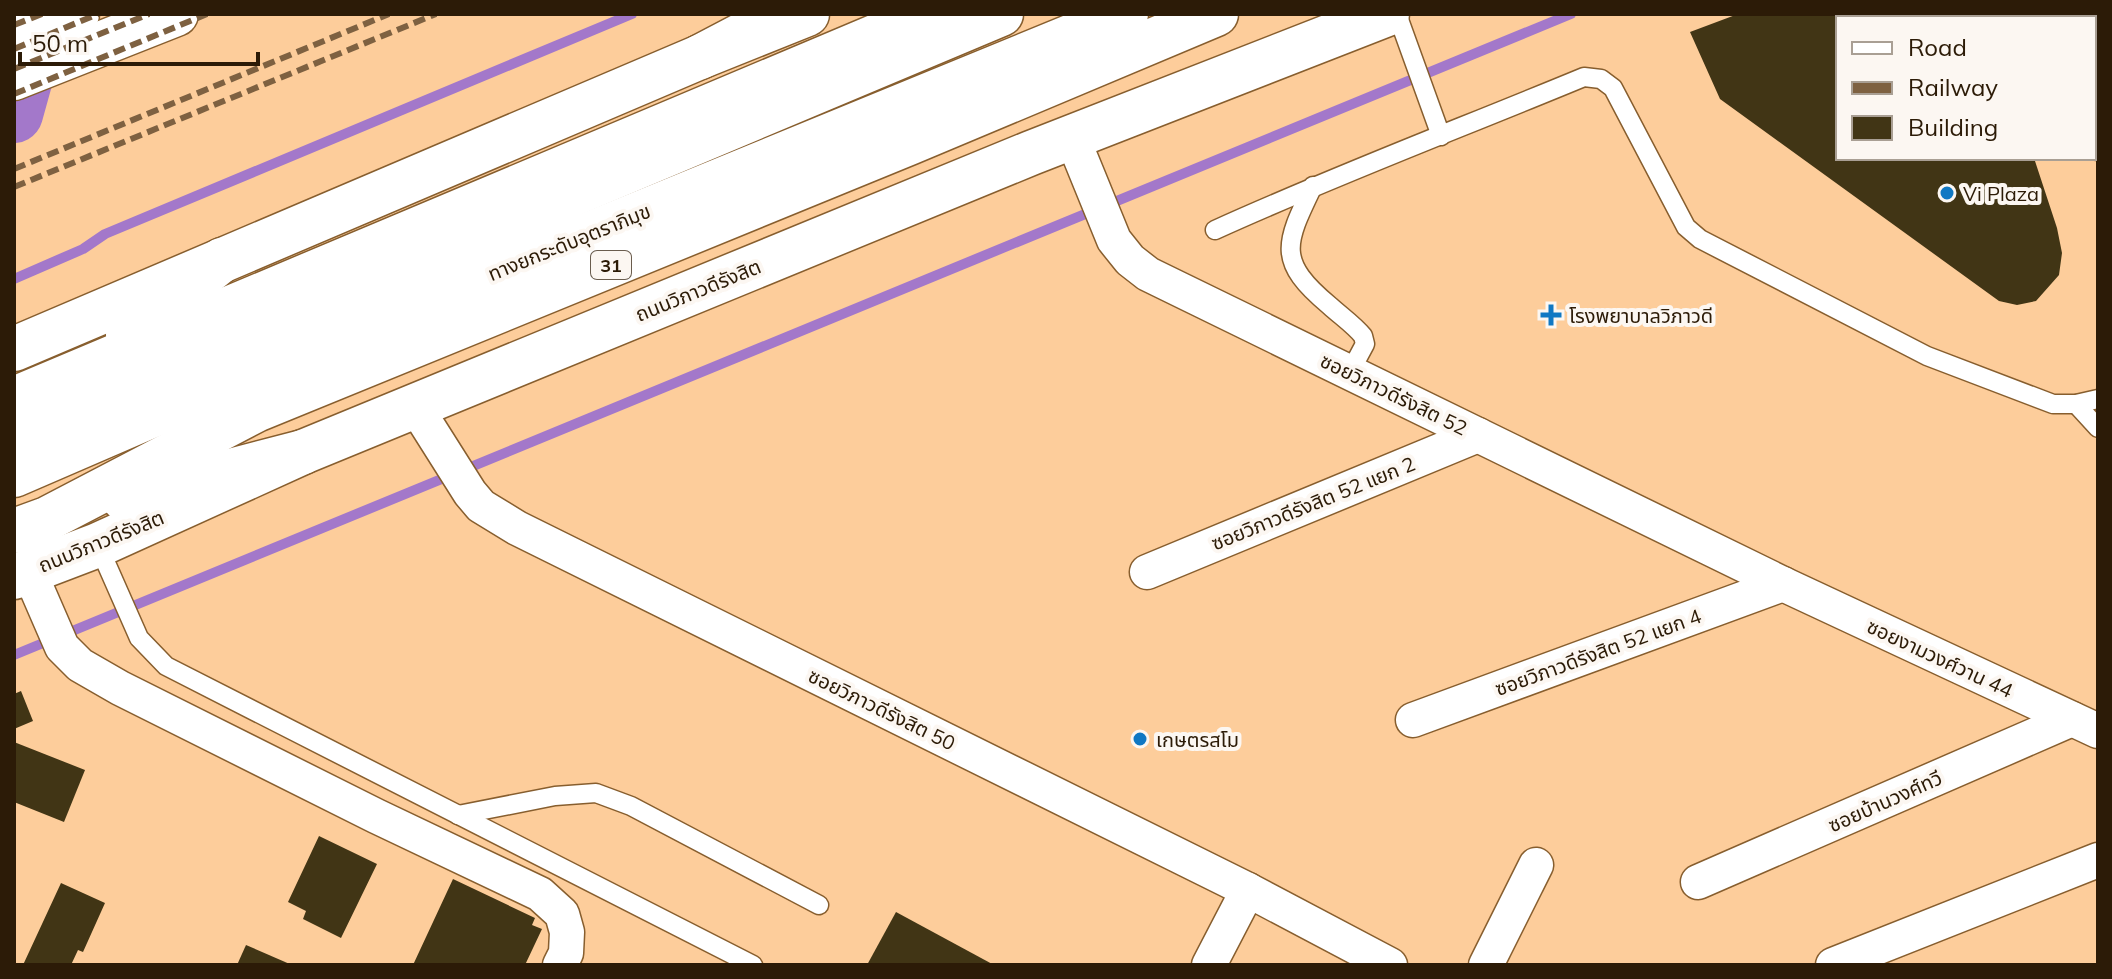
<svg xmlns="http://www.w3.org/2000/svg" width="2112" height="979" viewBox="0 0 2112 979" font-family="Mulish,'Noto Sans Thai',sans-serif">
	<rect width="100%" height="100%" fill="#fdcd9b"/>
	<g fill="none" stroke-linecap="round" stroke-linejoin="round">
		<g stroke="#a378ca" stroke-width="10">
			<polyline points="14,279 83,249 105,234 632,14"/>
			<polyline points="14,655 1571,14"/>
		</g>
		<polyline stroke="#a378ca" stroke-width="58" points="14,114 39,24"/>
	</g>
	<g fill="#413515">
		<polygon points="1738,14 1874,14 1880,18 1838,18 1838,158 2034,158 2057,228 2062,253 2059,275 2036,301 2017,305 1999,301 1720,99 1690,32"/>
		<polygon points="21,691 33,721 14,729 14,694"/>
		<polygon points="14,742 85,770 64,822 14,802"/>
		<polygon points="319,836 377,864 341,938 303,919 306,911 288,902"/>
		<polygon points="453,879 535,918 532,925 542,929 525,965 413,965"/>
		<polygon points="61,883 105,903 83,952 78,950 71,965 23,965"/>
		<polygon points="896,912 994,965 867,965"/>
		<polygon points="246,945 292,965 237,965"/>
	</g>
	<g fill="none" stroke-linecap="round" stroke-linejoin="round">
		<g stroke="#875e2e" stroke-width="21">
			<g id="service">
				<polyline points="1397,14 1441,136"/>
				<path d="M 1313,186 C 1285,244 1276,261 1330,306 C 1341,316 1354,325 1363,336 L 1365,344 L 1350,372"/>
				<path d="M 1215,230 C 1336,175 1461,128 1584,77 L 1601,79 L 1613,88 L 1686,227 L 1700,239 L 1927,356 L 2053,404 L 2076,404 L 2098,399"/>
				<polyline points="2076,404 2098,428"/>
				<polyline points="98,545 139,638 166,666 753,965"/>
				<polyline points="458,815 555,796 596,793 631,806 819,905"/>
			</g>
		</g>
		<g stroke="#875e2e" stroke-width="37">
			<g id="minor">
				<polyline points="1072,137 1114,240 1130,260 1148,274 1783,584 2098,731"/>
				<polyline points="415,406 470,493 481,506 517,528 1248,890 1390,965"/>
				<polyline points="29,571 62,647 80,665 120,688 376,816 540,894 562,914 567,932 566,953 560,965"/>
				<polyline points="1147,572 1478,435"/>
				<polyline points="1413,720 1783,584"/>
				<polyline points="1698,882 2072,719"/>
				<polyline points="1209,965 1248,890"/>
				<polyline points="1486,965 1536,865"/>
				<polyline points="1833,965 2098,860"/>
			</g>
		</g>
		<g stroke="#875e2e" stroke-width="47">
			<g id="tertiary">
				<polyline points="14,39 77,14"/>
				<polyline points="14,78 176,14"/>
			</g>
		</g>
		<g stroke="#875e2e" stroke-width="47">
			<g id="secondary">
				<polyline points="14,349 700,57 807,14"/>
				<polyline points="14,577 98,545 303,452 1031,153 1387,14"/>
			</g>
		</g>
		<g stroke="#875e2e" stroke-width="47">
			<g id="primary">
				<polyline points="2052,14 2053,18"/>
				<polyline points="2094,53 2098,63"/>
				<polyline points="700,57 782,14"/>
				<polyline points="2094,127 2098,138"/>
			</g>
		</g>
		<g stroke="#875e2e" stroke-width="47">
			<g id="trunk">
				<polyline points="128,335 222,260"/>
				<polyline points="14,399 929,14"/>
				<polyline points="124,499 303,452"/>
				<polyline points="14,531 47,519 256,410 909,143 1216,14"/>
			</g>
		</g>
		<g stroke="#875e2e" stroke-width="47">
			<g id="motorway">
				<polyline points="14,429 1001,14"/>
				<polyline points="14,475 243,376 1126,14"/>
			</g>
		</g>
		<use href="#service" stroke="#fff" stroke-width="18"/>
		<use href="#minor" stroke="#fff" stroke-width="34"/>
		<use href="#tertiary" stroke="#fff" stroke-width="44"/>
		<use href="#secondary" stroke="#fff" stroke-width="44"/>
		<use href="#primary" stroke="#fff" stroke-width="44"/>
		<use href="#trunk" stroke="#fff" stroke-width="44"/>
		<use href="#motorway" stroke="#fff" stroke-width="44"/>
		<g stroke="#7e6141" stroke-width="6" stroke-dasharray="12 6" stroke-linecap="butt">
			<polyline points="14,25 42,14"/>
			<polyline points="14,49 98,14"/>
			<polyline points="14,69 149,14"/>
			<polyline points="14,94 207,14"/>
			<polyline points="14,169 389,14"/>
			<polyline points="14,187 436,14"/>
		</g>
	</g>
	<g fill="#1078c3" stroke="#fcf7f2" stroke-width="3">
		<circle cx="1947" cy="193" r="8"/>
		<path d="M1547 303h8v8h8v8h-8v8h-8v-8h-8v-8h8z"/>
		<circle cx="1140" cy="739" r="8"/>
	</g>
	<g text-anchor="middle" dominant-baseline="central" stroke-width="8" stroke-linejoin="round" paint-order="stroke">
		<rect fill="#fcf7f2" stroke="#6a5d4e" stroke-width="2" x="591" y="251" width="40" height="28" rx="6"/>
		<g font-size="18" font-weight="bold" fill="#2c1b07">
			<text x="611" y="265">31</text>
		</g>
		<g font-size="20" fill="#2c1b07" stroke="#fcf7f2" text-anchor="start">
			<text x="1963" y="193">Vi Plaza</text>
			<text x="1569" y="315">โรงพยาบาลวิภาวดี</text>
			<text x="1156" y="739">เกษตรสโม</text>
		</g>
		<g font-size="20" fill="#2c1b07" stroke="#fcf7f2">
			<text transform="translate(569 242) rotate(-22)">ทางยกระดับอุตราภิมุข</text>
			<text transform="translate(698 290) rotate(-22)">ถนนวิภาวดีรังสิต</text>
			<text transform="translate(1394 394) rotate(26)">ซอยวิภาวดีรังสิต 52</text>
			<text transform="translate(1313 503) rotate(-22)">ซอยวิภาวดีรังสิต 52 แยก 2</text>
			<text transform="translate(101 541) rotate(-22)">ถนนวิภาวดีรังสิต</text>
			<text transform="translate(1598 652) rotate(-20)">ซอยวิภาวดีรังสิต 52 แยก 4</text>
			<text transform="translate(1940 658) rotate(25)">ซอยงามวงศ์วาน 44</text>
			<text transform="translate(882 709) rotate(26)">ซอยวิภาวดีรังสิต 50</text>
			<text transform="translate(1885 801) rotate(-24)">ซอยบ้านวงศ์ทวี</text>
		</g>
	</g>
	<rect width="2112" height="979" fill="none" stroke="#2c1b07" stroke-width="32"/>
	<rect x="1836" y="16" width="260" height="144" fill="#fcf7f2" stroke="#a99f94" stroke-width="2"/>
	<rect x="1852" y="42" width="40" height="12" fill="#ffffff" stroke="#a99f94" stroke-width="2"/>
	<text x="1908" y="56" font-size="24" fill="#2c1b07">Road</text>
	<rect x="1852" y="82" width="40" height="12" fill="#7e6141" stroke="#a99f94" stroke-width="2"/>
	<text x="1908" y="96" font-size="24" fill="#2c1b07">Railway</text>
	<rect x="1852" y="116" width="40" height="24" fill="#413515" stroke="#a99f94" stroke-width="2"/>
	<text x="1908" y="136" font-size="24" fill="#2c1b07">Building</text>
	<path d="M20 52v12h238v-12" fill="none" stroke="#2c1b07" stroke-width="4"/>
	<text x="32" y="52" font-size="24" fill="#2c1b07" stroke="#fcf7f2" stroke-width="6" paint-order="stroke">50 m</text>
</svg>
